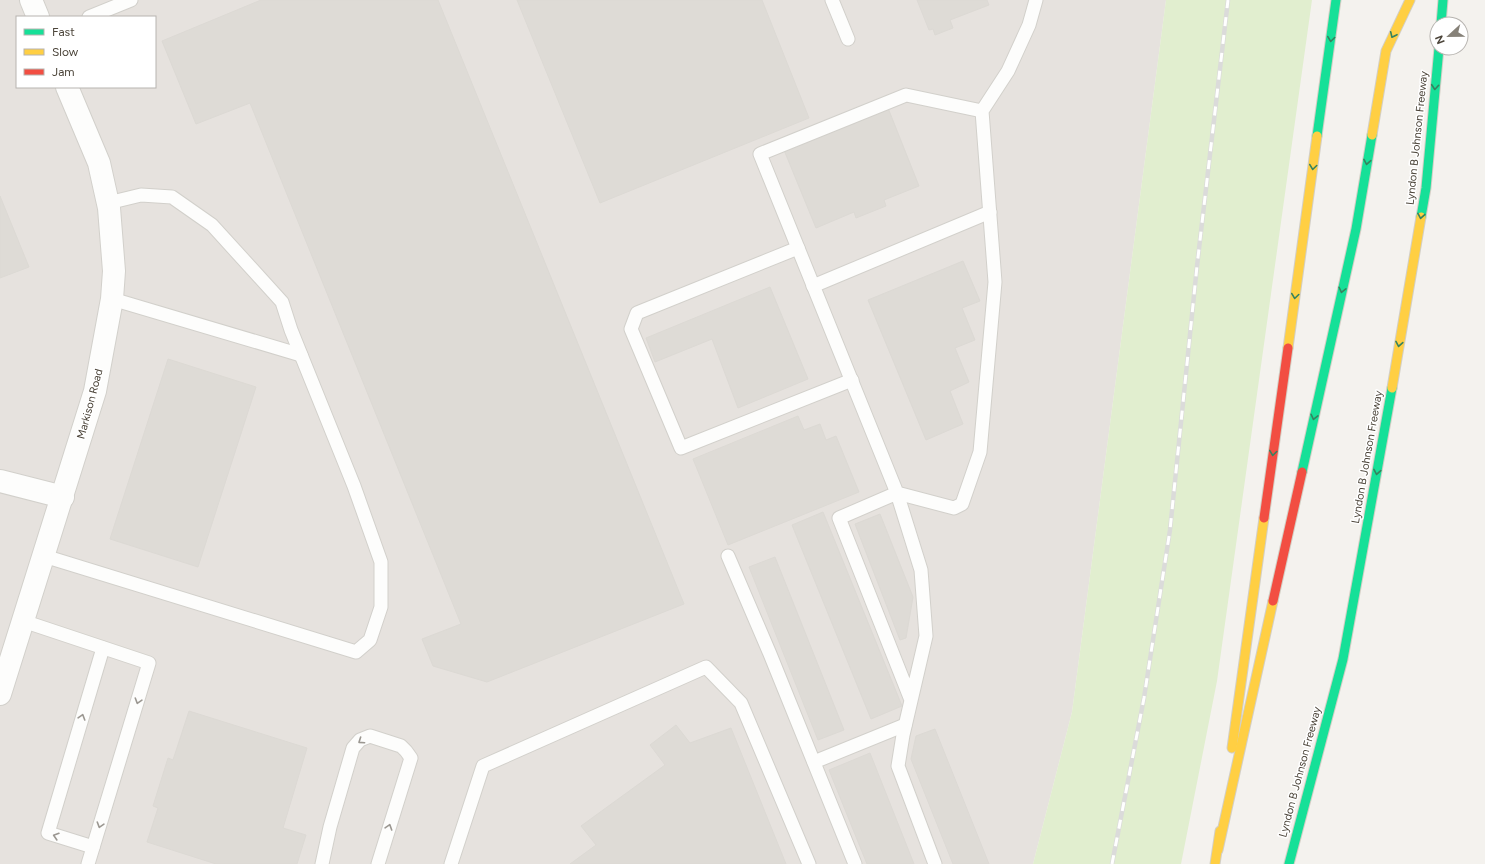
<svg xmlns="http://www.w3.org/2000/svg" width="1485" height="864" viewBox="0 0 1485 864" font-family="Figtree,sans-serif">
	<rect width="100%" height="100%" fill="#f4f2ee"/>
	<path fill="#e6e2de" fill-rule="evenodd" d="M 0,0 L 1166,0 L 1072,712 L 1033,864 L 0,864 ZM 17,17 L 155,17 L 155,87 L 17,87 Z"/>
	<polygon fill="#e1eecf" points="1166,0 1312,0 1217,681 1181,864 1033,864 1072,712"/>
	<g fill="#dedbd6" stroke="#dcd9d4">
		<polygon points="261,0 438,0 684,604 487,682 433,666 422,639 461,624 250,103 196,124 162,41"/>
		<polygon points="517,0 762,0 809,118 600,203"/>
		<polygon points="917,0 987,0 989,5 950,20 953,28 935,35 933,29 929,30"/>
		<polygon points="888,108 919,186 884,200 886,206 856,218 854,212 816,228 784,150"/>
		<polygon points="0,196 29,267 0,278"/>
		<polygon points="963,261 980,301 962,308 975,340 955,348 969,382 950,391 963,424 926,440 868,300"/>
		<polygon points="770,287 808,379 738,408 712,339 655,362 646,338"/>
		<polygon points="168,359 256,387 198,567 110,539"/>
		<polygon points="798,416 804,430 820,424 826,440 836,436 859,492 728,545 693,459"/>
		<polygon points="823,512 902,706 871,719 792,525"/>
		<polygon points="880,514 913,597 906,638 900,640 855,524"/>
		<polygon points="775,557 844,730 818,740 749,567"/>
		<polygon points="189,711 307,748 283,828 306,835 297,864 216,864 147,842 158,808 153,806 168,758 173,760"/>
		<polygon points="676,725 690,743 731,728 786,864 570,864 596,845 581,826 665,765 650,745"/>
		<polygon points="935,729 989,864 953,864 911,759 916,736"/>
		<polygon points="870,753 914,864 867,864 829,770"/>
	</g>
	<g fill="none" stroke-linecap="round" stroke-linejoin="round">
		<g stroke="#d2d0cb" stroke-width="15">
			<g id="lane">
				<polyline points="832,0 848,39"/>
				<polyline points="89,17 131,0"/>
				<polyline points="982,111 906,95 760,154 897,493 954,508 962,504 980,452 995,282 982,111 1008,71 1029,25 1036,0"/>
				<polyline points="798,248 637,313 631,329 681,448 852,380"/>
				<polyline points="813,286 990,212"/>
				<polyline points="112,299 301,355"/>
				<polyline points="44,556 356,652 370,640 381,607 381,562 354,486 291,330 282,302 212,225 172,197 141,195 108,203"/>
				<polyline points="728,556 770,654 855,864"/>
				<polyline points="23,621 149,663 88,864"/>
				<polyline points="911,700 839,518 897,493 921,570 926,636 903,735 898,766 935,864"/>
				<polyline points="814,762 905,725"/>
				<polyline points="93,847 48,833 103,648"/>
				<polyline points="322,864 330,827 353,748 360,740 370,736 401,746 406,751 411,758 378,864"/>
				<polyline points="451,864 483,766 706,667 741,703 809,864"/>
			</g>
		</g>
		<g stroke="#d2d0cb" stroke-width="24">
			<g id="street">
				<polyline points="31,0 38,17"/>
				<polyline points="0,481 63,497"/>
				<polyline points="0,694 95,391 112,299 114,271 109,208 99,163 67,87"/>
			</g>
		</g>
		<g stroke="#d3cfc5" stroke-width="11">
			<g id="fast">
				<polyline points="1441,24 1443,0"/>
				<polyline points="1317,136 1336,0"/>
				<polyline points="1421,217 1426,188 1439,48"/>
				<polyline points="1302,472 1356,229 1372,135"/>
				<polyline points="1289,864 1343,659 1392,388"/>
			</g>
		</g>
		<g stroke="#d3cfc5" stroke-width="11">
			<g id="slow">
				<polyline points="1372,135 1386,51 1410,0"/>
				<polyline points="1288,348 1317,136"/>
				<polyline points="1392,388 1421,217"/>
				<polyline points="1232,748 1264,518"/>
				<polyline points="1218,850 1273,601"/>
				<polyline points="1215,864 1220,831"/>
			</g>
		</g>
		<g stroke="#d3cfc5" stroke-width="11">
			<g id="jam">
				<polyline points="1264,518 1288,348"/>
				<polyline points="1273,601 1302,472"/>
			</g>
		</g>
		<use href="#lane" stroke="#fdfdfc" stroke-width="13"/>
		<use href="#street" stroke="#fdfdfc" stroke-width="22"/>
		<use href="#fast" stroke="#16e098" stroke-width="9"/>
		<use href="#slow" stroke="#ffcf43" stroke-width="9"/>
		<use href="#jam" stroke="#f24e42" stroke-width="9"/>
		<g stroke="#dbdbda" stroke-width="4.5">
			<polyline id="rail" points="1112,864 1144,698 1170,530 1197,266 1228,0"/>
		</g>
		<use href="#rail" stroke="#fff" stroke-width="3" stroke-dasharray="9" stroke-linecap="butt"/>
	</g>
	<defs><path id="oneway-chevron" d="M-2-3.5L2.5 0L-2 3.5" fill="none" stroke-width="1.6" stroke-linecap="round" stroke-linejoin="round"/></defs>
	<g stroke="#36825f">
		<use href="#oneway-chevron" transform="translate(1393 35) rotate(115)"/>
		<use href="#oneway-chevron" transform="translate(1331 39) rotate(98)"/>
		<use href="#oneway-chevron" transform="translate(1435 87) rotate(95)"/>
		<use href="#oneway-chevron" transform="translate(1367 162) rotate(100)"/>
		<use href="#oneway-chevron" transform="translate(1313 167) rotate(98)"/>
		<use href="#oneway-chevron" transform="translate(1421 216) rotate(100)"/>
		<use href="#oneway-chevron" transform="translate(1342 290) rotate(103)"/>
		<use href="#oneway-chevron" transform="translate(1295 296) rotate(98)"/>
		<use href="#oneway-chevron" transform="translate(1399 344) rotate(100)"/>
		<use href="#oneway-chevron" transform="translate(1314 417) rotate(103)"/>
		<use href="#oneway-chevron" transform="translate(1273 453) rotate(98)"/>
		<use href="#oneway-chevron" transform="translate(1377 472) rotate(100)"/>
	</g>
	<g stroke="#9b9791">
		<use href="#oneway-chevron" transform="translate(138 701) rotate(107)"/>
		<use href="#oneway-chevron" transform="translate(82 717) rotate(-73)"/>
		<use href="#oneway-chevron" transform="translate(361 741) rotate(146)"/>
		<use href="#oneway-chevron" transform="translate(100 825) rotate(107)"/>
		<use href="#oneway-chevron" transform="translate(389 827) rotate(-72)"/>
		<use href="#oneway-chevron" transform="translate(56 836) rotate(-163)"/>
	</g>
	<g text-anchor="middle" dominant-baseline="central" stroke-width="3" stroke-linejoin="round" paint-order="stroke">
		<g font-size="11" fill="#4b4439" stroke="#fff">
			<text transform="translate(1417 138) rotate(-84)">Lyndon B Johnson Freeway</text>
			<text transform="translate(90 404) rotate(-75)">Markison Road</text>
			<text transform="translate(1367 457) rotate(-80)">Lyndon B Johnson Freeway</text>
			<text transform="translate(1300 772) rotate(-75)">Lyndon B Johnson Freeway</text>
		</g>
	</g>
	<rect x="16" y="16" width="140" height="72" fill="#ffffff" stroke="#b7b4b0"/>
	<rect x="24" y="29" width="20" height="6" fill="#16e098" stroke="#b7b4b0"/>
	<text x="52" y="36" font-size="12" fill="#4b4439">Fast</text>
	<rect x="24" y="49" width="20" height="6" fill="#ffcf43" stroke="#b7b4b0"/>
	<text x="52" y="56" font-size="12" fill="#4b4439">Slow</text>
	<rect x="24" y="69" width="20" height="6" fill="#f24e42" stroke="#b7b4b0"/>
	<text x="52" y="76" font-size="12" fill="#4b4439">Jam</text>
	<g transform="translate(1449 36) rotate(248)"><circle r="19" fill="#ffffff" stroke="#b7b4b0"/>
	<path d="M0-3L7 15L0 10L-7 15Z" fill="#868178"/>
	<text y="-6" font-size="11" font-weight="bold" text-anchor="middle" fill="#4b4439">N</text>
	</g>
</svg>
